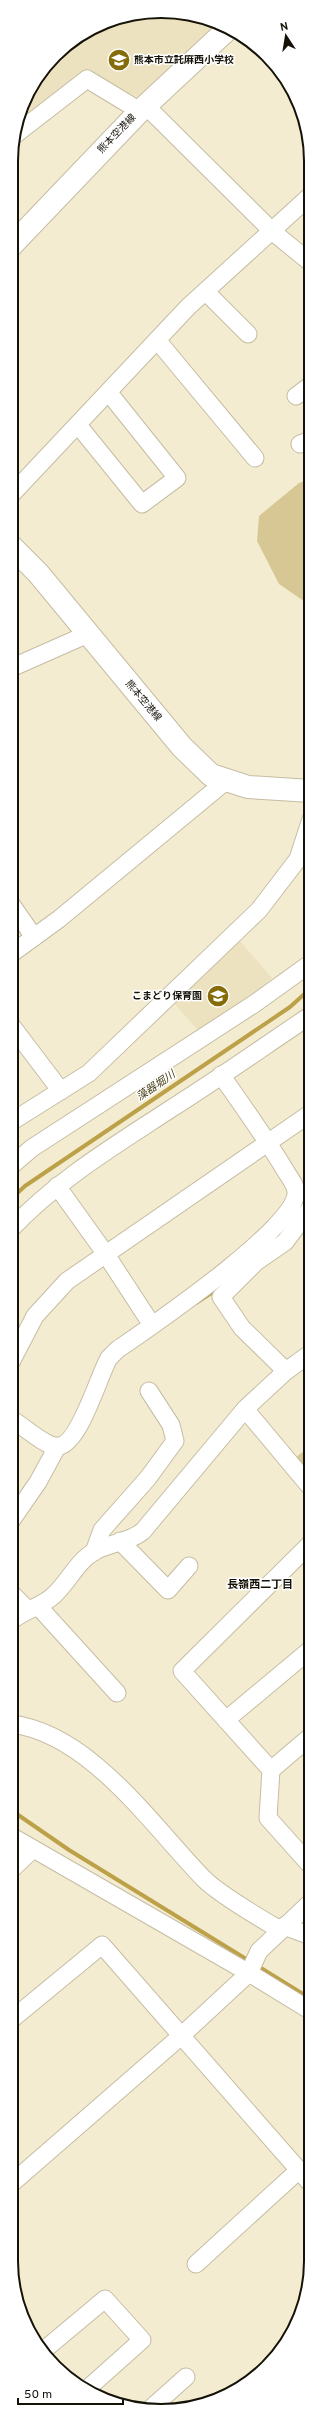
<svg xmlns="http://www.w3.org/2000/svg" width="322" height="2422" viewBox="0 0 322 2422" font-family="Overpass,'Noto Sans JP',sans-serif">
	<rect width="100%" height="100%" fill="#f4ecd1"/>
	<g fill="#ede2c0">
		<polygon points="171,11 223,25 142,99 86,73 18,125 27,94 62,48 113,19"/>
		<polygon points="240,941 272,978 203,1036 171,1000"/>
	</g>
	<g fill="#d7c795">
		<polygon points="311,479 311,606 279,584 257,541 259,516 299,483"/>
		<polygon points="311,1445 311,1478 294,1459"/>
	</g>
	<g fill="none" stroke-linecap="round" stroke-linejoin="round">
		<g stroke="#bca148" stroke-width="4">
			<polyline points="11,1199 25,1186 290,1007 311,988"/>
			<polyline points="305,1203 311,1196"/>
			<polyline points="196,1303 219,1288"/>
			<polyline points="11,1440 18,1429"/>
			<polyline points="11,1810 69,1850 251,1962"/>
			<polyline points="256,1965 311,1999"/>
		</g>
		<g stroke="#c5bda3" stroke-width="19">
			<g id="street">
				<polyline points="145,105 273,232 311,263"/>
				<polyline points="16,134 87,79 140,111"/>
				<polyline points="206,292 248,334"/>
				<polyline points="157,340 255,458"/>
				<polyline points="296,396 311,385"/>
				<polyline points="78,425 142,504 177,478 109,393"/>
				<polyline points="300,444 311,440"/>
				<polyline points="11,495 188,307 311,195"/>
				<polyline points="11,668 88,634"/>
				<polyline points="11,904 34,937"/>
				<polyline points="11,954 59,919 226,781"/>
				<polyline points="11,1025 61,1091"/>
				<polyline points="11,1122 89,1073 259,910 298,859 311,819"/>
				<polyline points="11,1166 32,1148 254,1004 311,963"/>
				<polyline points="57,1186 105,1253 152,1325"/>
				<path d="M 11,1229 C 56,1181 114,1146 169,1110 C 217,1080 263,1047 311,1015"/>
				<polyline points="11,1362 35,1316 67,1281 311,1113"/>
				<polyline points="286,1371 242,1328 221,1297 256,1262 285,1242 311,1207"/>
				<polyline points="245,1409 311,1488"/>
				<path d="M 11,1419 C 24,1426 42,1444 55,1446 C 78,1451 99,1374 109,1358 L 117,1350 C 147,1329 298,1227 296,1192 C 296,1185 289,1177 285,1170 C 265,1137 243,1106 221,1075"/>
				<polyline points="11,1521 38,1482 57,1447"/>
				<polyline points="120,1541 168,1590 189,1566"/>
				<polyline points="94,1552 102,1530 148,1478 175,1441 171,1425 149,1391"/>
				<polyline points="11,1593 28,1610"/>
				<polyline points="38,1606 117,1693"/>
				<path d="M 11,1621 C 24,1610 41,1607 53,1596 C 68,1583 77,1561 95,1551 C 110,1543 130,1542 143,1531 L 245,1409 L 286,1371 L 311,1353"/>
				<polyline points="226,1720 311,1649"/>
				<path d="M 11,1724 C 90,1733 153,1827 204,1879 C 220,1895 260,1918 280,1930"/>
				<polyline points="271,1770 311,1736"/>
				<polyline points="11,1836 249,1973 311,2011"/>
				<polyline points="311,1866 268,1818 271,1770 182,1671 311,1543"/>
				<polyline points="11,1870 33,1849"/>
				<polyline points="284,1926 311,1936"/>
				<polyline points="11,2020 102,1945 311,2184"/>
				<polyline points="11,2184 181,2036 249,1973 259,1951 311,1902"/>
				<polyline points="196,2264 299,2170"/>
				<polyline points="44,2350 105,2299 142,2340 86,2390"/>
				<polyline points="149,2410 186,2377"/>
			</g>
		</g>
		<g stroke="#c5bda3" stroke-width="24">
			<g id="secondary">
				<polyline points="11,246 140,111 229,28"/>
				<polyline points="11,546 38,573 182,747 211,775 248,787 311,791"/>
			</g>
		</g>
		<use href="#street" stroke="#fff" stroke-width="17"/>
		<use href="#secondary" stroke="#fff" stroke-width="22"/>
	</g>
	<defs>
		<g id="school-disc" transform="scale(1.15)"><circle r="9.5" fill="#856c09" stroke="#fff"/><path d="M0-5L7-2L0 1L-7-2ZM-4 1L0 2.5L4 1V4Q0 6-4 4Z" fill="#fff"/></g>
	</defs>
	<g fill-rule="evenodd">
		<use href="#school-disc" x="119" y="60"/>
		<use href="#school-disc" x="218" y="996"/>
	</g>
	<g text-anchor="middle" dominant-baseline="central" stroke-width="3" stroke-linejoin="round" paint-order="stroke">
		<g font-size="10" font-weight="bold" fill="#151208" stroke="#fff" text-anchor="start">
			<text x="134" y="60">熊本市立託麻西小学校</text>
			<text x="202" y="996" text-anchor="end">こまどり保育園</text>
		</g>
		<g font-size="10" fill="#151208" stroke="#fff">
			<text transform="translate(117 134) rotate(-46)">熊本空港線</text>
			<text transform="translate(143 701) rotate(50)">熊本空港線</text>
		</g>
		<g font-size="11" font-style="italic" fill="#4a3f19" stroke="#fff">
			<text transform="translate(156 1086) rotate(-34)">藻器堀川</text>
		</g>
		<g font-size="11" font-weight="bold" fill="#151208" stroke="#fff">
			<text x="260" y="1585">長嶺西二丁目</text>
		</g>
	</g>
	<path d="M0 0H322V2422H0ZM161 18H161A143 143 0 0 1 304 161V2261A143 143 0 0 1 161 2404H161A143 143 0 0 1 18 2261V161A143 143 0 0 1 161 18Z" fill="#fff" fill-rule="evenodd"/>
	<path fill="none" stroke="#151208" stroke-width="2" d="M161 18H161A143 143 0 0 1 304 161V2261A143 143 0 0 1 161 2404H161A143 143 0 0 1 18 2261V161A143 143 0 0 1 161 18Z"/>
	<g transform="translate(286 36) rotate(348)" stroke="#ffffff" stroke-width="3" paint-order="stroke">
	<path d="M0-3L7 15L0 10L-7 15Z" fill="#151208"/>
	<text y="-6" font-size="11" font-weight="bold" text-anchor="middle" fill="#151208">N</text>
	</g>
	<path d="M18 2398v6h105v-6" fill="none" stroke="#151208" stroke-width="2"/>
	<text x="24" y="2398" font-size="12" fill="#151208" stroke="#ffffff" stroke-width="3" paint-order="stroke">50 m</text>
</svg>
